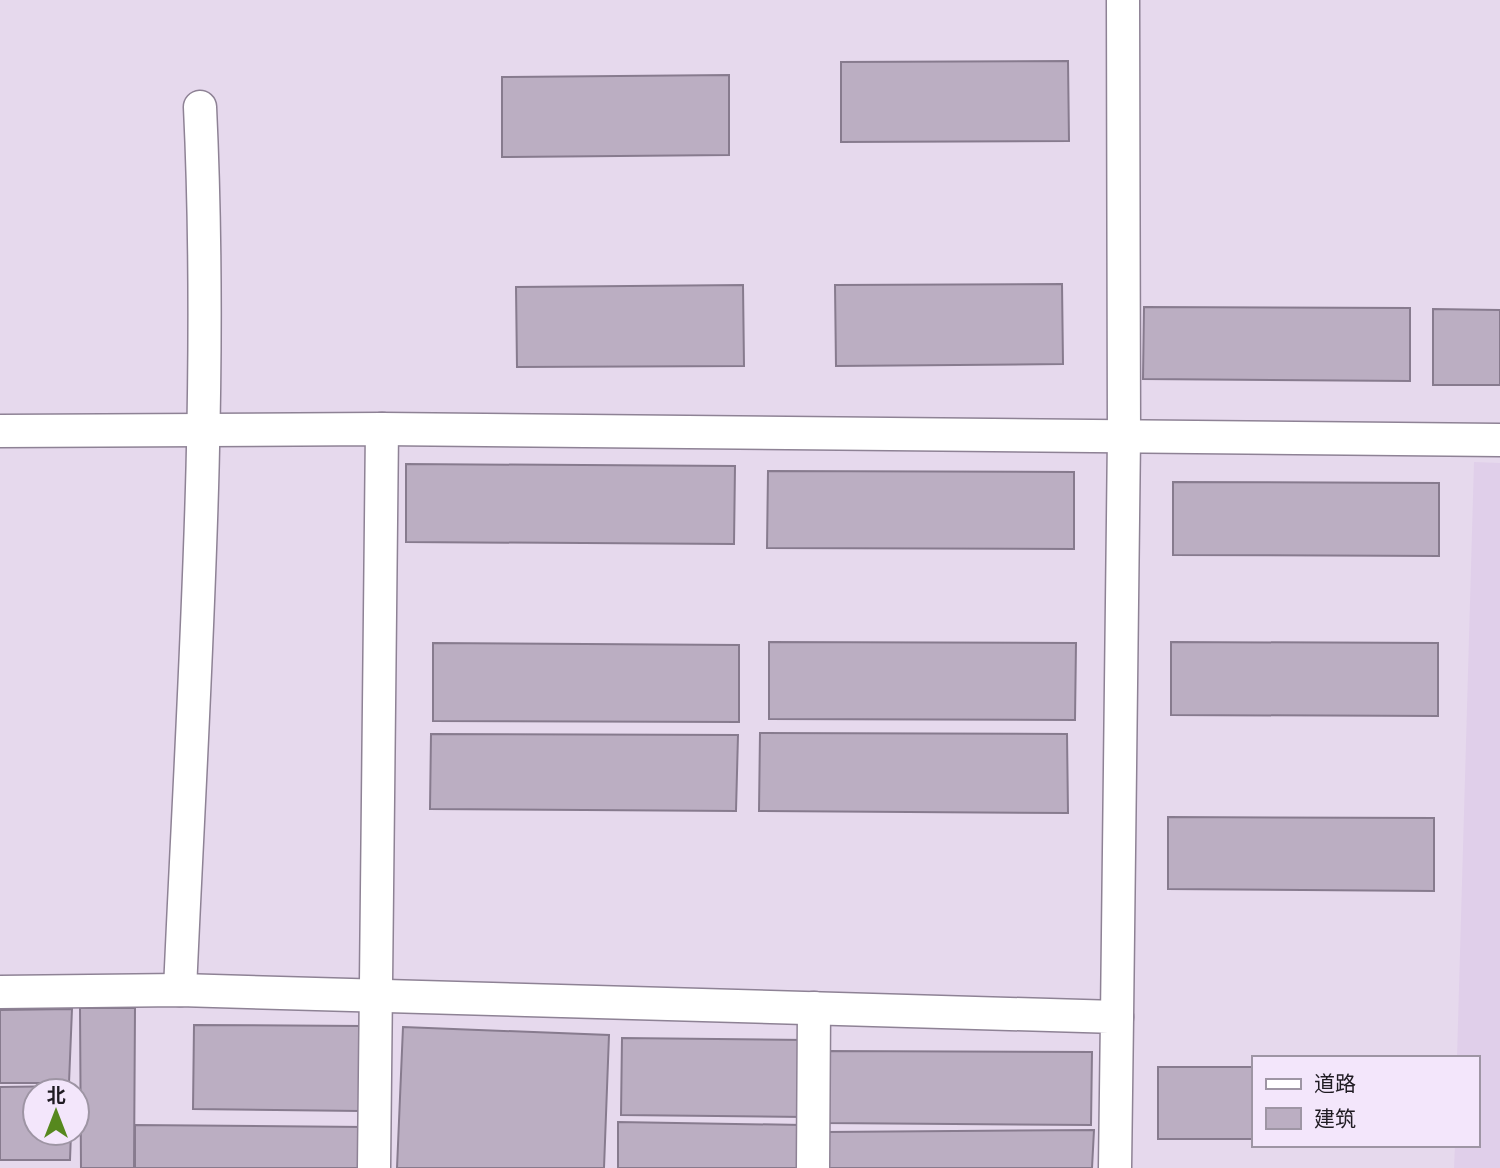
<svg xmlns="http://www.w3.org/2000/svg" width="1500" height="1168" viewBox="0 0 1500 1168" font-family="'DejaVu Sans','Noto Sans SC',sans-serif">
	<rect width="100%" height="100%" fill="#e6d9ed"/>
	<polygon fill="#e0cfea" points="1474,462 1500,463 1500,1168 1454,1168 1455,1145 1477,1145 1477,1058 1457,1058"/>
	<g fill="#bbaec2" stroke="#877b8e" stroke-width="2">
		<polygon points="1068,61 1069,141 841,142 841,62"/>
		<polygon points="729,75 729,155 502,157 502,77"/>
		<polygon points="1062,284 1063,364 836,366 835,285"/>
		<polygon points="743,285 744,366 517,367 516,287"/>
		<polygon points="1144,307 1410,308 1410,381 1143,379"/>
		<polygon points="1433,309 1500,310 1500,385 1433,385"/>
		<polygon points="406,464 735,466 734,544 406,542"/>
		<polygon points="768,471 1074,472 1074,549 767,548"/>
		<polygon points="1173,482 1439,483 1439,556 1173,555"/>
		<polygon points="769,642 1076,643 1075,720 769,719"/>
		<polygon points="1171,642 1438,643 1438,716 1171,715"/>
		<polygon points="433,643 739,645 739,722 433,721"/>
		<polygon points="760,733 1067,734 1068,813 759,811"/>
		<polygon points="431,734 738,735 736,811 430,809"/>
		<polygon points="1168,817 1434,818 1434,891 1168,889"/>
		<polygon points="80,1008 135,1008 134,1168 81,1168"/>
		<polygon points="72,1009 69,1083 0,1083 0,1010"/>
		<polygon points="194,1025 361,1026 360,1111 193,1109"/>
		<polygon points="403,1027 609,1035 604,1168 397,1168"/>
		<polygon points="622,1038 805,1040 805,1117 621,1115"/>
		<polygon points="825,1051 1092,1052 1091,1125 825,1123"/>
		<rect x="1158" y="1067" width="95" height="72"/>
		<polygon points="72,1086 72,1091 35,1091 35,1133 71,1133 70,1160 0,1160 0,1087"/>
		<polygon points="618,1122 802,1125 801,1168 618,1168"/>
		<polygon points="135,1125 365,1127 365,1168 135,1168"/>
		<polygon points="1094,1130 1092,1168 826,1168 827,1132"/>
	</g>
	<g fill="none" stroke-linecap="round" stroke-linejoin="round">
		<g stroke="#8e8295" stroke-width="35">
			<g id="minor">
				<polyline points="382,429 1500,440"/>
				<polyline points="0,431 382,429 374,1168"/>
				<path d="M 180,990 C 193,695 214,401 200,107"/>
				<polyline points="0,992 180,990 1117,1017 1115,1168"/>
				<polyline points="1117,1017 1124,436 1123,0"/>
				<polyline points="813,1168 814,1008"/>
			</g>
		</g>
		<use href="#minor" stroke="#fff" stroke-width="32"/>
	</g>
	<rect x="1252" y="1056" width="228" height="91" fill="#f3e6fb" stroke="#9e95a4" stroke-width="2"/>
	<rect x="1266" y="1079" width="35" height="10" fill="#ffffff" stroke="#9e95a4" stroke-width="2"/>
	<text x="1314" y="1091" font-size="21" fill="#1f1b22">道路</text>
	<rect x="1266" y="1108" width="35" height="21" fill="#bbaec2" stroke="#9e95a4" stroke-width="2"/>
	<text x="1314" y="1126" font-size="21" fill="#1f1b22">建筑</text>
	<g transform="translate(56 1112)"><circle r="33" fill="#f3e6fb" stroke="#9e95a4" stroke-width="2"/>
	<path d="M0-5L12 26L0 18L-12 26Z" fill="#56881e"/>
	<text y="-10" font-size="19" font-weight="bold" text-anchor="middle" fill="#1f1b22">北</text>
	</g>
</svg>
